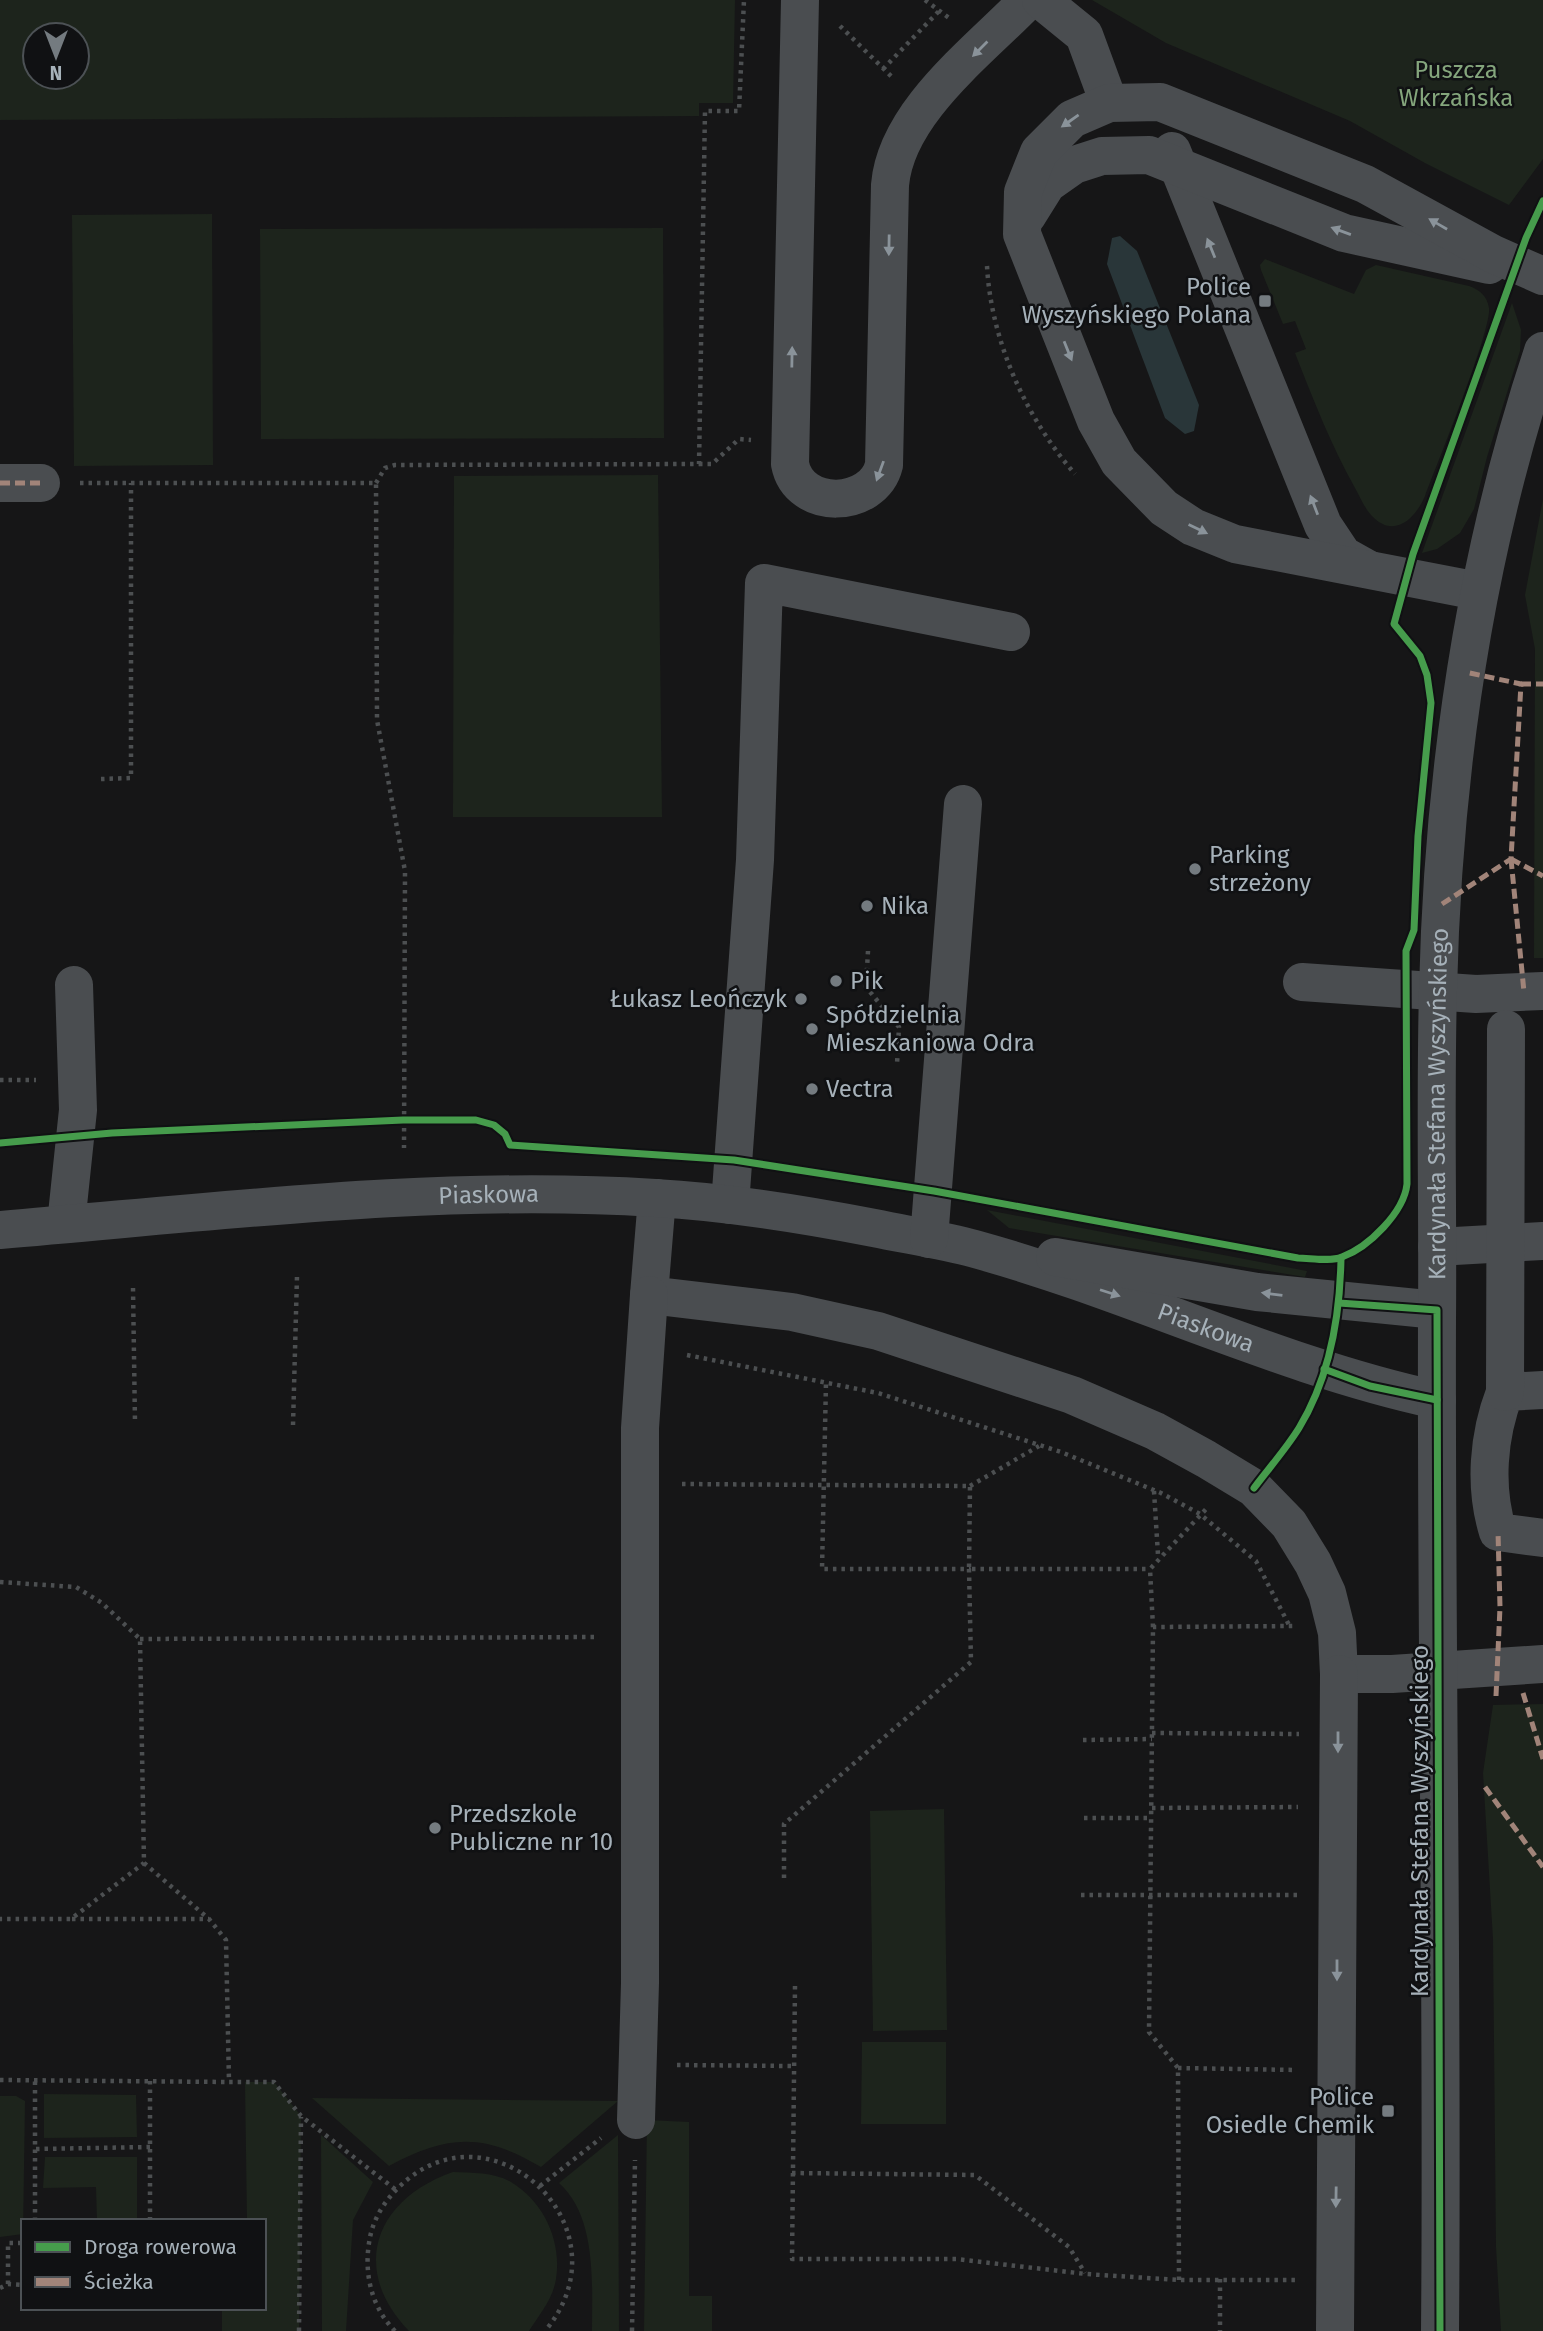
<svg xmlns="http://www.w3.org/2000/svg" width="1543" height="2331" viewBox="0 0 1543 2331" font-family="'Fira Sans',sans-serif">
	<rect width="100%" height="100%" fill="#161617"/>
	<g fill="#1d241c" fill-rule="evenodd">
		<path d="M 0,0 L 735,0 L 733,103 L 699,103 L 699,116 L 0,120 ZM 35,35 L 77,35 L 77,77 L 35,77 Z"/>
		<polygon points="1092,0 1543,0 1543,159 1509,205 1425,163 1350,121 1166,43"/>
		<polygon points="212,214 213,465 74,466 72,215"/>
		<polygon points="663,228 664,438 261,439 260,229"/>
		<path d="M 1265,259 L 1354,294 L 1366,270 L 1376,265 L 1469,286 C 1480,290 1487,296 1489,308 C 1492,329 1436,467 1425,496 C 1416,517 1395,540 1372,516 C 1365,509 1360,497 1355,488 C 1331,445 1313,399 1295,353 L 1306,349 L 1295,321 L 1283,324 L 1261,270 L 1260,265 Z"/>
		<polygon points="1512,303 1521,330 1520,351 1487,457 1474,509 1460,533 1437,549 1422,553"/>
		<polygon points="658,475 662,817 453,817 454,476"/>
		<polygon points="1543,499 1543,958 1534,958 1535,649 1525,595"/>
		<polygon points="987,1210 1307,1271 1305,1277 1009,1228"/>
		<polygon points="1543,1704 1543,2331 1501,2331 1496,2247 1493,1939 1483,1773 1493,1705"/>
		<polygon points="944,1809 947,2030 873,2031 870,1811"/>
		<polygon points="862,2042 946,2042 946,2124 861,2124"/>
		<polygon points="245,2082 274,2082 301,2116 299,2331 222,2331 222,2308 264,2308 264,2221 247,2221"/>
		<polygon points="44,2094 136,2095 137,2137 44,2138"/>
		<polygon points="0,2096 16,2096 25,2101 23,2234 0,2237"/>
		<path d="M 312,2098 L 618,2101 L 541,2167 C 484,2133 448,2134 389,2166 Z"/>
		<polygon points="647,2120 689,2122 689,2296 712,2296 712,2331 644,2331"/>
		<polygon points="321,2135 373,2182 353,2220 346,2331 322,2331"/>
		<path d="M 618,2135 L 619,2331 L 592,2331 C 592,2284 597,2217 559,2183 Z"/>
		<polygon points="45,2157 137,2157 137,2221 97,2221 96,2187 43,2188"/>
		<path d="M 453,2172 C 472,2173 494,2172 511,2182 C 544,2202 562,2241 556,2279 C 553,2299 539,2315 529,2331 L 409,2331 C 349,2269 375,2199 453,2172 Z"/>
	</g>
	<polygon fill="#293639" points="1120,236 1137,251 1199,405 1194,431 1185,434 1165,418 1107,264 1112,238"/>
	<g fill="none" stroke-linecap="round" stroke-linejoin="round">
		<g stroke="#4c4f51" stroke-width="4.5" stroke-dasharray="3.5 5" stroke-linecap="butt">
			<polyline points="925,0 949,18"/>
			<polyline points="840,26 894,79"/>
			<polyline points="883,69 939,11"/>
			<path d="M 987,266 C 991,341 1026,418 1075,474"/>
			<polyline points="699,464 712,464 739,439 751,440"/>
			<polyline points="80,483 376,483 377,720 405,871 404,1148"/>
			<polyline points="376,483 385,468 395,465 699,464 705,111 739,111 744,0"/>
			<polyline points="101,779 131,778 131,483"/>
			<polyline points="868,951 866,987 899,1027 897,1064"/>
			<polyline points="0,1080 36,1080"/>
			<polyline points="133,1288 135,1423"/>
			<polyline points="687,1355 878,1393 1061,1452 1161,1493 1200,1514 1256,1561 1289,1625"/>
			<polyline points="293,1425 297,1276"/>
			<polyline points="682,1484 970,1486 969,1569 1150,1569"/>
			<polyline points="970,1486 1039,1446"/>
			<polyline points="1154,1491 1158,1555"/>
			<polyline points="0,1582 76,1587 102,1603 140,1639 144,1863 71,1919 0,1919"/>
			<polyline points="1153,1627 1150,1569 1208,1507"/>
			<polyline points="140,1639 599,1637"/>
			<polyline points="1152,1733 1299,1734"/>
			<polyline points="1083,1740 1152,1739"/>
			<polyline points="1152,1808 1298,1807"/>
			<polyline points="1084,1818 1151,1818"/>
			<polyline points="144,1863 209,1919 226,1940 229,2082 274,2082 301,2116 396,2190"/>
			<polyline points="784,1878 784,1824 971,1662 969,1569 822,1569 826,1382"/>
			<polyline points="1081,1895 1297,1895"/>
			<polyline points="72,1919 209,1919"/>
			<polyline points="795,1986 792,2259 956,2259 1086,2274 1179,2280 1295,2280"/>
			<polyline points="677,2065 792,2066"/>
			<polyline points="1178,2068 1296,2070"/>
			<polyline points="0,2080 229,2082"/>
			<polyline points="150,2081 150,2221"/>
			<polyline points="36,2149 150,2147"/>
			<polyline points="792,2173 975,2175 1069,2247 1085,2273"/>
			<polyline points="540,2186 601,2138"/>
			<polyline points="35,2221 35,2080"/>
			<polyline points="1220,2279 1220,2331"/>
			<polyline points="1179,2280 1178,2068 1149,2032 1153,1627 1294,1626"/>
			<polyline points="8,2284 8,2243 23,2243"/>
			<polyline points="0,2288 8,2284 23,2285"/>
			<polyline points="299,2331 301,2117"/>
			<path d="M 395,2331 C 372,2308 364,2275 369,2243 C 372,2221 383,2203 398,2188 C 490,2096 632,2228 545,2331"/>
			<polyline points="632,2331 635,2160"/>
		</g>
		<g stroke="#4a4d50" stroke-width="38">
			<path d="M 800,0 L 790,464 C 799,511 873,509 884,465 L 890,185 C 896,112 979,51 1028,0"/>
			<polyline points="1041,0 1084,35 1109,103"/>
			<polyline points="1172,151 1323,525 1343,555 1368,569"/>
			<polyline points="1027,216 1047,184 1074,165 1102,156 1149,155 1344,233 1489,265"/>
			<polyline points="0,483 41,483"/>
			<polyline points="1478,591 1235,544 1193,527 1164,508 1119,462 1096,421 1022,234 1023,192 1039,152 1072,119 1109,103 1160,102 1365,184 1493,254 1543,276"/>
			<polyline points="1302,982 1476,994 1543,991"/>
			<polyline points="657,1198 649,1295 792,1312 878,1331 1072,1395 1155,1431 1206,1459 1254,1488 1289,1524 1313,1563 1327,1593 1337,1633 1339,1674 1392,1674 1543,1664"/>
			<polyline points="730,1205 755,860 764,583 1011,632"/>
			<polyline points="66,1224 78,1110 74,985"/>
			<path id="s1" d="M 0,1230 C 216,1212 438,1184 655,1198 C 728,1202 802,1214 874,1228 C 907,1235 942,1240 975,1249 C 1131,1292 1279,1366 1437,1400"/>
			<polyline points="929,1239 963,804"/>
			<polyline points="1437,1247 1543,1241"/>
			<polyline points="1055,1257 1257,1292 1437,1310"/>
			<path d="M 1543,1390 L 1505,1392 C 1488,1436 1484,1487 1498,1532 L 1543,1538"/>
			<polyline points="1505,1392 1506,1029"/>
			<polyline points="636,2120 640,1983 640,1428 649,1295"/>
			<polyline points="1335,2331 1339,1674"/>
			<path id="s2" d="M 1440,2331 C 1443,1994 1436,1657 1437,1320 C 1438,1210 1435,1100 1438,990 C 1443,773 1474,558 1543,351"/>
		</g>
		<g stroke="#a18479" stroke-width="5" stroke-dasharray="10 5" stroke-linecap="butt">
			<polyline points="0,483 41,483"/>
			<polyline points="1521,684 1543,684"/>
			<polyline points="1511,859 1524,992"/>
			<polyline points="1511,859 1543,876"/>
			<polyline points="1442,904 1511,859 1521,684 1465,672"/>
			<polyline points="1523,1693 1543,1759"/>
			<polyline points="1496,1696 1500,1607 1498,1532"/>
			<polyline points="1485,1787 1543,1867"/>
		</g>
		<g stroke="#101113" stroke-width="11">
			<g id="cycleway">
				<path d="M 0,1143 L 112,1133 L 403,1120 L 476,1120 L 494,1125 L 505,1134 L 510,1145 L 734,1160 L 934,1191 L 1298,1258 C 1310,1258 1331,1262 1342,1257 C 1369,1247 1404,1212 1407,1184 L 1406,951 L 1414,930 L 1418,836 L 1431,703 L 1427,675 L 1420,656 L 1394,624 L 1413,554 L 1526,238 L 1543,201"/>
				<polyline points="1339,1303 1437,1310 1440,2331"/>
				<polyline points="1324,1369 1370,1386 1437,1400"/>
				<path d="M 1254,1488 C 1269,1468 1286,1449 1299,1428 C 1330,1377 1340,1316 1341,1258"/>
			</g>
		</g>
		<use href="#cycleway" stroke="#469c4c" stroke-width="7"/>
	</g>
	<defs><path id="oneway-solid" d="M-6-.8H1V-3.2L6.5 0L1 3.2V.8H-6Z" transform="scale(1.75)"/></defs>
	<g fill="#8a939a">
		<use href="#oneway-solid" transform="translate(980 49) rotate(135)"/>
		<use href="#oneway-solid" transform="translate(1070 121) rotate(145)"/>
		<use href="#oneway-solid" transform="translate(1438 224) rotate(-150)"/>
		<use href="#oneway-solid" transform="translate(1341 231) rotate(-160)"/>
		<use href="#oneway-solid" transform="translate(889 245) rotate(91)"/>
		<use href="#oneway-solid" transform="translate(1211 248) rotate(-112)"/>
		<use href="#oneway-solid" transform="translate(1068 351) rotate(68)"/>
		<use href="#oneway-solid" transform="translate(792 357) rotate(-89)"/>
		<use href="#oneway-solid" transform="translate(880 471) rotate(110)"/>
		<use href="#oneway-solid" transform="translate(1314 505) rotate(-111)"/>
		<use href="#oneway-solid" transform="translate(1198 529) rotate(26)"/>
		<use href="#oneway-solid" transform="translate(1110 1293) rotate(18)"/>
		<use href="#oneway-solid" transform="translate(1272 1294) rotate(-173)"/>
		<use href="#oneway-solid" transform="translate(1338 1742) rotate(90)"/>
		<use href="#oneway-solid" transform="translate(1337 1970) rotate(90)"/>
		<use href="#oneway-solid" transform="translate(1336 2197) rotate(91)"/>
	</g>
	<g fill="#747b80" stroke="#101113" stroke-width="2.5">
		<rect x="1258" y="294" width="14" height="14" rx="3.5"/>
		<circle cx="1195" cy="869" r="7"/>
		<circle cx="867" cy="906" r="7"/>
		<circle cx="836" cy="981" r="7"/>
		<circle cx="801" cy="999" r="7"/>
		<circle cx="812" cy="1029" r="7"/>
		<circle cx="812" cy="1089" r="7"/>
		<circle cx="435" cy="1828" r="7"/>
		<rect x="1381" y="2104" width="14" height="14" rx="3.5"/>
	</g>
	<g text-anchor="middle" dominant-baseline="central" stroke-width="5" stroke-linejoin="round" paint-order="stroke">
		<g font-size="24" fill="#84a57c" stroke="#101113">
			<text x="1456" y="70">Puszcza<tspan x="1456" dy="28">Wkrzańska</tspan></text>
		</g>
		<g font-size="24" fill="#a6b1b9" stroke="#101113" text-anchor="start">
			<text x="1251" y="287" text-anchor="end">Police<tspan x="1251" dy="28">Wyszyńskiego Polana</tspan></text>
			<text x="1209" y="855">Parking<tspan x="1209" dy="28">strzeżony</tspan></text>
			<text x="881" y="906">Nika</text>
			<text x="850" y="981">Pik</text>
			<text x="787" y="999" text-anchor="end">Łukasz Leończyk</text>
			<text x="826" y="1015">Spółdzielnia<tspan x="826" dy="28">Mieszkaniowa Odra</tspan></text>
			<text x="826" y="1089">Vectra</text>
			<text x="449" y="1814">Przedszkole<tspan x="449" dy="28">Publiczne nr 10</tspan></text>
			<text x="1374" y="2097" text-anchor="end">Police<tspan x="1374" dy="28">Osiedle Chemik</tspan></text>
		</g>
		<g font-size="24" fill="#a6b1b9" stroke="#101113">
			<text stroke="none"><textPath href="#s2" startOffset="1227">Kardynała Stefana Wyszyńskiego</textPath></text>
			<text stroke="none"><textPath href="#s1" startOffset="490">Piaskowa</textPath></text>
			<text stroke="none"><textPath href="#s1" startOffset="1225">Piaskowa</textPath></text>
			<text transform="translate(1420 1821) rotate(-90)">Kardynała Stefana Wyszyńskiego</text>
		</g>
	</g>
	<rect x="21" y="2219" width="245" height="91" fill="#101113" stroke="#4c5155" stroke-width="2"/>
	<rect x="35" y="2242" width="35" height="10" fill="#469c4c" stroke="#4c5155" stroke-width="2"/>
	<text x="84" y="2254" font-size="21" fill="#a6b1b9">Droga rowerowa</text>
	<rect x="35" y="2277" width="35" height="10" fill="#a18479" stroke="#4c5155" stroke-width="2"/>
	<text x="84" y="2289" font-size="21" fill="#a6b1b9">Ścieżka</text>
	<g transform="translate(56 56) rotate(180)"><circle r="33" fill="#101113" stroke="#4c5155" stroke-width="2"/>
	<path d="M0-5L12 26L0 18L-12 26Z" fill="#747b80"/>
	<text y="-10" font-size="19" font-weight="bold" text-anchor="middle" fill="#a6b1b9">N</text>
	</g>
</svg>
